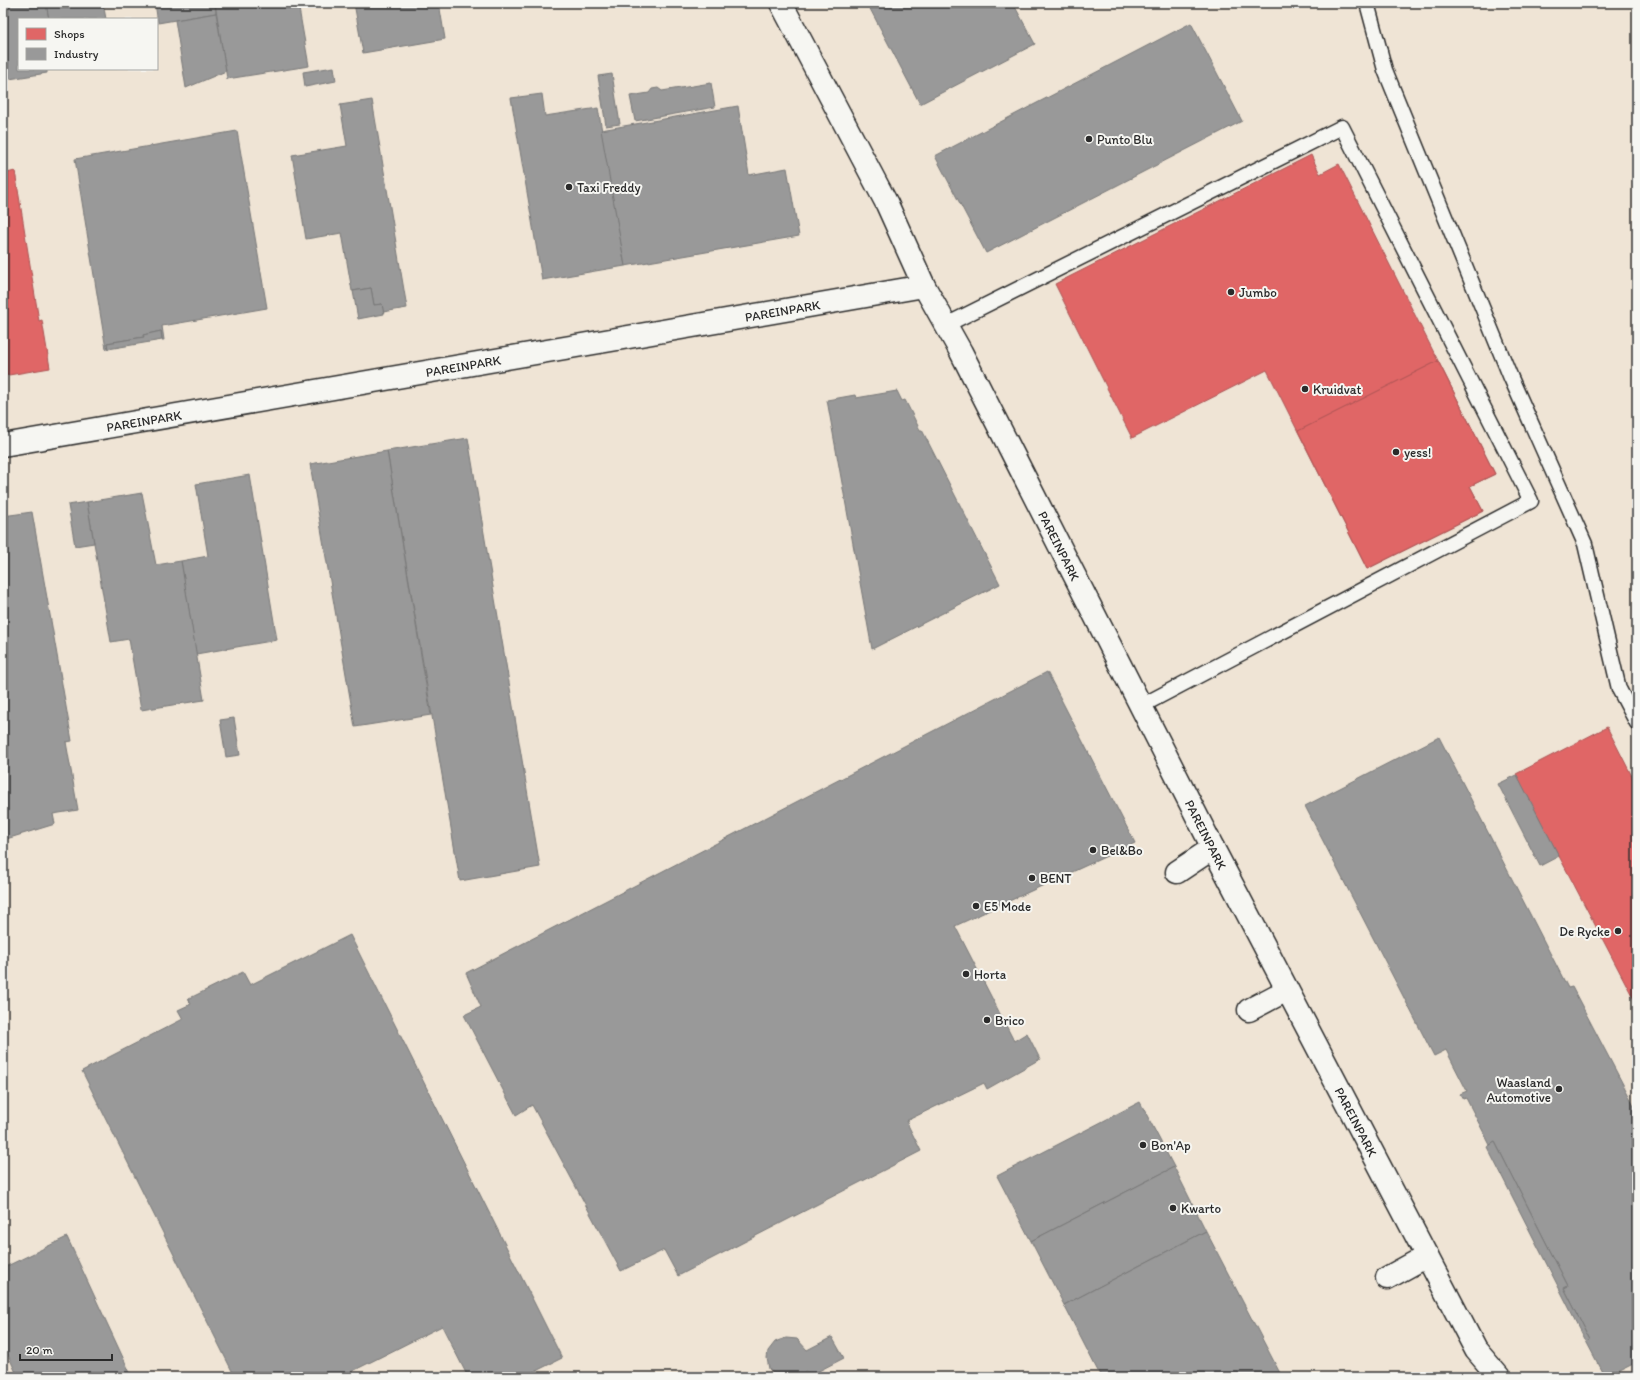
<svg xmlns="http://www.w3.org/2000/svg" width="1640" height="1380" viewBox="0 0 1640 1380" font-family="Itim,sans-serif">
	<rect width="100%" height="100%" fill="#f6f6f2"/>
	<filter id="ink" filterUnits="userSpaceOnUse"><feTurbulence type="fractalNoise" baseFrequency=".025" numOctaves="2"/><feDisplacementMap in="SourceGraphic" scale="8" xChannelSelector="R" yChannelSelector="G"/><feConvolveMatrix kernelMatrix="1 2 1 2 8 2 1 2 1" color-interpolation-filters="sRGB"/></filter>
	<g filter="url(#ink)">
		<path fill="#efe4d5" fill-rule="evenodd" d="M 3,3 L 1637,3 L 1637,1377 L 3,1377 ZM 19,19 L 157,19 L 157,69 L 19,69 Z"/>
		<g fill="#e06666" stroke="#aa5454">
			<polygon points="1311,155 1320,174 1339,164 1495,474 1470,486 1483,511 1367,569 1267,370 1132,438 1055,284"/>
			<polygon points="15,171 39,321 42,320 50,368 3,376 3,174"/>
			<polygon points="1438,361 1495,474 1470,486 1483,511 1367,569 1298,431"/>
			<polygon points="1607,727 1637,786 1637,1005 1516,774"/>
		</g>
		<g fill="#999" stroke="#787878">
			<polygon points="3,3 46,3 49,19 19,19 19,69 47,69 47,73 3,80"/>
			<polygon points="46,3 103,3 106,19 49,19"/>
			<polygon points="155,3 215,3 216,13 158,23"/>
			<polygon points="215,3 298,3 309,66 227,79"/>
			<polygon points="354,3 439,3 445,39 363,53"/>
			<polygon points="867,3 1013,3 1035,44 920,104"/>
			<polygon points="216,13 226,71 186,88 175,20"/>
			<polygon points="1191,23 1242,121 986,253 935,156"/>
			<polygon points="334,67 336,81 305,87 303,72"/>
			<polygon points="612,74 620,124 606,126 598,76"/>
			<polygon points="711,83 715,107 635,121 630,96 649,93 652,89 658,88 662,91"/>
			<polygon points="542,94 545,116 598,108 625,266 542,280 511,98"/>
			<polygon points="372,100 407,308 383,312 382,304 374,305 371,288 352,291 342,233 306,239 292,155 347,146 340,105"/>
			<polygon points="738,106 749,175 787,168 799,236 625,266 601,130"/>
			<polygon points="237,131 267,308 162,326 164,340 162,340 161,331 143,335 144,337 107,343 108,349 106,349 75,159"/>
			<polygon points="371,288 374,305 382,304 384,314 358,319 353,291"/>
			<polygon points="161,331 162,340 108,349 107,343 144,337 143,335"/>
			<polygon points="897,391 902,401 905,400 920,430 922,430 1000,584 872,649 827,400 855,395 856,398"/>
			<polygon points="468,438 540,867 460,881 387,451"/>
			<polygon points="387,451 431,715 355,727 310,464"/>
			<polygon points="250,475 277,640 196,654 181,561 208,556 196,484"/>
			<polygon points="142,493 156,565 181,561 204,700 141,710 129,639 111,642 87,502"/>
			<polygon points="87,502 94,543 75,546 68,505"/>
			<polygon points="32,512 72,741 66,742 78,810 53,814 55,824 3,840 3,516"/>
			<polygon points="1047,672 1135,843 955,926 1014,1041 1027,1033 1040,1059 987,1089 984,1083 906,1121 921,1151 678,1276 664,1250 621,1271 532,1105 516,1115 464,1015 481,1007 466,973"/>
			<polygon points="234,718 240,755 226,757 220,720"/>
			<polygon points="1439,737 1568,988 1572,987 1637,1111 1637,1362 1607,1377 1605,1377 1586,1341 1590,1339 1564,1288 1568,1286 1495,1142 1490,1145 1466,1098 1463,1099 1460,1094 1467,1091 1446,1050 1434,1056 1305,806"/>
			<polygon points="1517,775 1559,856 1540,866 1498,784"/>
			<polygon points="350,935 562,1358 524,1377 468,1377 442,1326 341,1377 235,1377 82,1071 183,1019 178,1010 191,1004 188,999 243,972 250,985"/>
			<polygon points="1140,1102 1174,1167 1031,1241 997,1176"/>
			<polygon points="1495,1142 1568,1286 1564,1288 1590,1339 1586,1341 1487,1147"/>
			<polygon points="1174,1167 1206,1231 1064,1305 1031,1241"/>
			<polygon points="1206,1231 1282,1377 1101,1377 1064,1305"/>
			<polygon points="67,1237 132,1377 18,1377 3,1344 3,1268"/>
			<polygon points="832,1337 844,1358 811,1375 805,1371 800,1377 777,1377 769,1369 767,1358 768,1351 775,1342 780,1340 786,1338 797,1339 807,1350"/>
		</g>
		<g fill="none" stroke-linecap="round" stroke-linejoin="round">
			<g stroke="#2b2b2b" stroke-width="17">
				<g id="lane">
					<polyline points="1367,3 1385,70 1511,378 1585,544 1619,689 1637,723"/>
					<polyline points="946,325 1342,127 1531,501 1141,706"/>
				</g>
			</g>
			<g stroke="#2b2b2b" stroke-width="25">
				<g id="street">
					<path id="s1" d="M 781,3 L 887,204 L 924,286 L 961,352 L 1213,848 L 1476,1350 L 1499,1377"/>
					<path id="s2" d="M 3,445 L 924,286"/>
					<polyline points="1177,872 1213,848"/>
					<polyline points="1249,1010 1287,990"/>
					<polyline points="1387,1278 1427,1256"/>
				</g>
			</g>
			<use href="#lane" stroke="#f6f6f2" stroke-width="14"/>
			<use href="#street" stroke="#f6f6f2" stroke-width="22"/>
		</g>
	</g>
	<g fill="#2b2b2b" stroke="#f6f6f2" stroke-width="1.5">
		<circle cx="1089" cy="139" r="4"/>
		<circle cx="569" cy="187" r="4"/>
		<circle cx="1231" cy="292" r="4"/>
		<circle cx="1305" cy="389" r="4"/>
		<circle cx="1396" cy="452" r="4"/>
		<circle cx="1093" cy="850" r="4"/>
		<circle cx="1032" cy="878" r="4"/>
		<circle cx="976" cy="906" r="4"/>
		<circle cx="1618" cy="931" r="4"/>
		<circle cx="966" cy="974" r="4"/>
		<circle cx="987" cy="1020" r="4"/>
		<circle cx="1559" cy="1089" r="4"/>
		<circle cx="1143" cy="1145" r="4"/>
		<circle cx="1173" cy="1208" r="4"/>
	</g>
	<g text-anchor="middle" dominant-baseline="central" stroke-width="4" stroke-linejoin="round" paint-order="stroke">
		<g font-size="13" fill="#2b2b2b" stroke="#f6f6f2" text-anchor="start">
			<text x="1097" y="139">Punto Blu</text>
			<text x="577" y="187">Taxi Freddy</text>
			<text x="1239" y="292">Jumbo</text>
			<text x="1313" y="389">Kruidvat</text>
			<text x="1404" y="452">yess!</text>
			<text x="1101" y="850">Bel&amp;Bo</text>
			<text x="1040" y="878">BENT</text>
			<text x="984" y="906">E5 Mode</text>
			<text x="1610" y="931" text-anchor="end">De Rycke</text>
			<text x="974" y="974">Horta</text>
			<text x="995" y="1020">Brico</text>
			<text x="1551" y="1082" text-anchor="end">Waasland<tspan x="1551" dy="15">Automotive</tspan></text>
			<text x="1151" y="1145">Bon'Ap</text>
			<text x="1181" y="1208">Kwarto</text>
		</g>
		<g font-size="13" fill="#2b2b2b" stroke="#f6f6f2">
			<text stroke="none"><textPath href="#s2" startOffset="791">PAREINPARK</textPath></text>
			<text stroke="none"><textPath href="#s2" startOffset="467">PAREINPARK</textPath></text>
			<text stroke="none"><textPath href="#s2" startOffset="143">PAREINPARK</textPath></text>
			<text stroke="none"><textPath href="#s1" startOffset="610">PAREINPARK</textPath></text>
			<text stroke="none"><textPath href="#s1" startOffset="934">PAREINPARK</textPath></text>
			<text stroke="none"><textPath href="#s1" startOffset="1258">PAREINPARK</textPath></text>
		</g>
	</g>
	<rect width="1640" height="1380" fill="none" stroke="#f6f6f2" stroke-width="16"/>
	<rect x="8" y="8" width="1624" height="1364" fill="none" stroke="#2b2b2b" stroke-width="1.5" filter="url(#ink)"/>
	<rect x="18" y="18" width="140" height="52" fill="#f6f6f2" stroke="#a5a5a2"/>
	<rect x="26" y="28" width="20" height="12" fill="#e06666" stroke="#a5a5a2"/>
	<text x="54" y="38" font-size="12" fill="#2b2b2b">Shops</text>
	<rect x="26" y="48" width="20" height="12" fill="#999999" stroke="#a5a5a2"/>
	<text x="54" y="58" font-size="12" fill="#2b2b2b">Industry</text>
	<path d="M20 1354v6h92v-6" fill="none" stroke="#2b2b2b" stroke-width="2"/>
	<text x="26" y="1354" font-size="12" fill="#2b2b2b" stroke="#f6f6f2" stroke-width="3" paint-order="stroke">20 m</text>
</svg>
